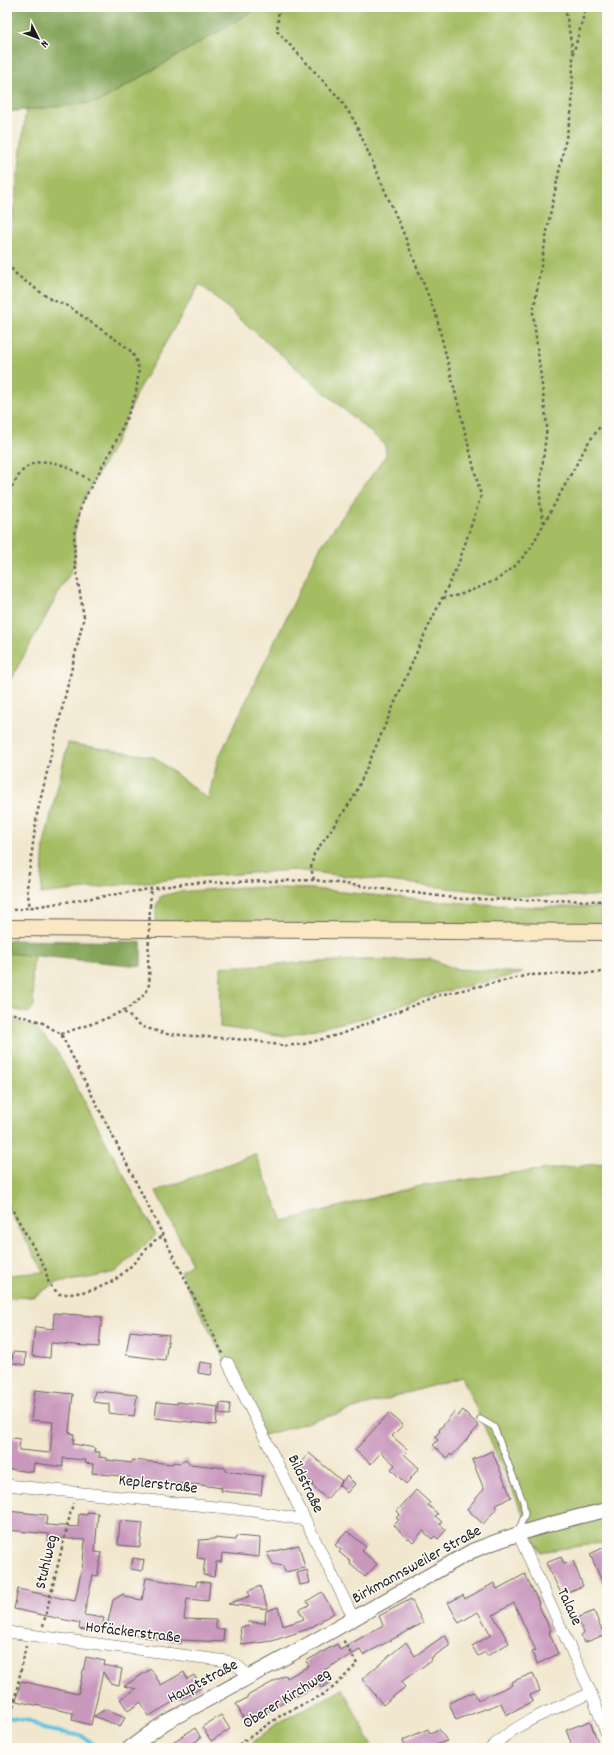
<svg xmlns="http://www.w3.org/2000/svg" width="614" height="1755" viewBox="0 0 614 1755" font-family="Dekko,sans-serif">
	<rect width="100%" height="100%" fill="#fdfcf7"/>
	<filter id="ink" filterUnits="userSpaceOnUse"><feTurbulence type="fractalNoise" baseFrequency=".025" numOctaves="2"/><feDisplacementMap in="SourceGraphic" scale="8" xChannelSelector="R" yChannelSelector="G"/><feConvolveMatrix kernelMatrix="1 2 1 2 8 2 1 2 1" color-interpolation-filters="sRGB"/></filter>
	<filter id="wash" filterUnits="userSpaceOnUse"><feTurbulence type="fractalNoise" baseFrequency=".012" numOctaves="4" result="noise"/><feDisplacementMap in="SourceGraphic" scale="16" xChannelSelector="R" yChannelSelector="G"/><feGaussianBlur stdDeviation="0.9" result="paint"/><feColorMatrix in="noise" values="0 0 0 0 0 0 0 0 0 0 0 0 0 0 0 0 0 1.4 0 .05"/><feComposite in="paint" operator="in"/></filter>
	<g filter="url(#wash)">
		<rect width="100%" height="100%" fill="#f1e7ce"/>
		<g fill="#a4bd63" stroke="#606c40">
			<polygon points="260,7 607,7 607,896 517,896 294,870 182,878 41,894 44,844 68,743 154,757 208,799 218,759 320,548 386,455 385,445 200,284 136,393 131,408 115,443 82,503 74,534 75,564 7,686 7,265 26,110 99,102"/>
			<polygon points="242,887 312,889 432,901 533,907 607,907 607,927 156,923 156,906 161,896 178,892"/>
			<polygon points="7,953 34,956 32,975 34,1006 28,1013 7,1008"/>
			<polygon points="431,959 455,969 523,973 434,994 363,1018 285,1036 220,1027 221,967 356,960"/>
			<polygon points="7,1019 35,1027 58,1053 156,1235 116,1272 94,1277 56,1283 33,1297 7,1298 7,1275 44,1272 7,1207"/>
			<polygon points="255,1154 283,1221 415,1187 512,1173 607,1163 607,1542 540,1552 462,1377 262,1436 180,1272 192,1264 156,1191"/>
			<polygon points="343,1689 373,1748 246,1748 276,1724"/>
		</g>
		<g fill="#83a459" stroke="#50603a">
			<polygon points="7,7 260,7 98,102 7,112"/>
			<polygon points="7,940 141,942 141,966 7,953"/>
		</g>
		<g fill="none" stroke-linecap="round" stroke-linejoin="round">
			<polyline stroke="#61c3df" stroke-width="4" points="7,1717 30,1721 43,1729 82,1736 99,1748"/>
		</g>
		<g id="blocks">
			<g fill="#c998bd">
				<polygon points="54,1313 102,1317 99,1347 51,1343 50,1358 32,1356 35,1327 53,1329"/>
				<polygon points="130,1331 169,1335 165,1360 126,1355"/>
				<polygon points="13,1352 26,1353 25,1365 12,1363"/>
				<polygon points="200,1362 213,1364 211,1375 198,1373"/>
				<polygon points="35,1390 73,1394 69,1432 74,1435 73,1444 95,1448 94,1452 100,1452 99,1457 107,1458 107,1460 132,1463 132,1460 173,1464 173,1462 180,1463 186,1459 190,1464 226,1468 226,1471 263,1476 261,1495 221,1491 222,1488 201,1485 171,1483 171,1484 160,1483 160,1485 130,1482 130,1477 92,1473 93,1464 85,1463 86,1460 63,1458 63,1467 34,1463 33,1472 7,1469 9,1450 7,1450 7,1437 20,1439 19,1450 50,1453 53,1422 31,1420"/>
				<polygon points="95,1391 137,1395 134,1416 109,1413 109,1404 93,1402"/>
				<polygon points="157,1402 177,1404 177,1402 218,1407 216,1425 155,1418"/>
				<polygon points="220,1403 230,1404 229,1415 219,1414"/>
				<polygon points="463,1410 479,1426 452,1456 450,1454 447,1458 433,1445 438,1440 435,1437 440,1431 439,1430 454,1412 458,1416"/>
				<polygon points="389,1413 403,1425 392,1436 408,1450 404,1454 419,1468 406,1484 391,1469 395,1465 381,1452 371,1464 355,1450"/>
				<polygon points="492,1451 511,1497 495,1506 497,1508 483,1524 467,1509 484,1489 472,1460"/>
				<polygon points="309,1453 342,1481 327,1499 312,1486 314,1484 302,1474 303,1473 297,1467"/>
				<polygon points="347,1476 355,1484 347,1493 339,1485"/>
				<polygon points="416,1490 430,1503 428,1505 438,1514 435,1516 442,1522 440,1524 446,1530 438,1539 435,1536 432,1539 423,1531 413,1542 409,1538 407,1539 394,1525 399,1520 396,1518 400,1514 397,1511"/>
				<polygon points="7,1511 47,1515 46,1525 78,1527 79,1514 87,1515 87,1512 98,1513 95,1552 102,1553 97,1576 93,1575 84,1615 104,1618 101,1633 79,1629 80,1623 14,1609 18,1589 75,1601 83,1563 85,1540 58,1538 57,1541 48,1541 49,1534 7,1530"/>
				<polygon points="120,1521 143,1523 140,1547 118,1545"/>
				<polygon points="347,1531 366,1547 362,1551 377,1564 365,1577 350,1564 351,1562 339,1552 341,1550 335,1545"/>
				<polygon points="236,1536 260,1538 259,1557 222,1553 221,1562 216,1562 214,1577 203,1575 205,1559 197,1558 199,1540 214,1539 214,1538 235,1540"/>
				<polygon points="299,1545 305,1568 285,1572 283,1566 273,1564 267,1553"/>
				<polygon points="607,1546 607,1593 590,1554"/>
				<polygon points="561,1557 564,1564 573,1561 583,1586 562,1595 546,1563"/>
				<polygon points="133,1558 144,1560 142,1571 131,1569"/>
				<polygon points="307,1570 310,1583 300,1585 297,1573"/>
				<polygon points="525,1574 539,1603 538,1604 551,1631 549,1632 558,1654 537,1664 532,1652 536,1651 514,1603 493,1615 509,1643 487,1656 485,1652 478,1656 472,1646 491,1635 478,1612 459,1623 448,1603 463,1595 465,1599 494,1583 497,1589"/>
				<polygon points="146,1578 196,1586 197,1581 210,1583 208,1601 187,1599 184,1619 216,1620 216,1629 224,1629 223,1642 181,1640 181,1643 133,1635 133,1633 107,1626 113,1600 123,1594 125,1597 142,1600"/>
				<polygon points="260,1586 268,1609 228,1604 250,1596 248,1591"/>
				<polygon points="322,1592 334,1613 322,1620 322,1621 308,1629 272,1641 242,1645 240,1627 249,1626 248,1622 265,1623 266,1611 278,1607 283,1626 304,1619 299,1610 309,1605 307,1601"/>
				<polygon points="411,1599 423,1623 363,1655 360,1650 324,1670 331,1682 321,1688 319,1684 246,1723 236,1704 247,1698 247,1696 286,1675 287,1678 309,1666 306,1661 337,1644 340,1650 383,1625 379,1616"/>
				<polygon points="594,1611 604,1635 584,1643 581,1635 584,1633 577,1618"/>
				<polygon points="445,1635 449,1642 449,1646 431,1658 432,1660 401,1682 405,1687 383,1705 362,1679 406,1642 415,1656"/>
				<polygon points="86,1657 105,1661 104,1665 122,1669 119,1685 110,1683 103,1672 91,1725 72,1720 73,1713 16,1701 21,1681 78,1694"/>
				<polygon points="151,1669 161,1685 184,1672 187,1679 194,1675 201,1688 181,1699 180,1698 149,1716 141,1702 128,1711 120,1699 136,1689 124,1686"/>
				<polygon points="533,1673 540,1691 530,1695 533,1701 506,1715 501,1703 456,1720 449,1703 474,1692 478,1700 512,1685 511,1682"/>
				<polygon points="106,1709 125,1717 120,1727 94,1716"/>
				<polygon points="221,1715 230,1729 211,1741 202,1727"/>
				<polygon points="590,1721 600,1748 573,1748 566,1730"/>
				<polygon points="195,1728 201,1738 185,1748 163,1748"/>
				<polygon points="428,1729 430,1733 439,1729 447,1741 435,1745 436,1748 406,1748 403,1740"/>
			</g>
		</g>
	</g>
	<g filter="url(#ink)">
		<use href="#blocks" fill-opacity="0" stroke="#67635a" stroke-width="1"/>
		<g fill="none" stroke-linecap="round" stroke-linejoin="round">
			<g stroke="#67635a" stroke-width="7">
				<polyline id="service" points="480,1419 494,1427 523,1501 525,1514 518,1532"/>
			</g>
			<g stroke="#67635a" stroke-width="12">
				<g id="minor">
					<polyline points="228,1363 354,1619"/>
					<polyline points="7,1485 253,1511 305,1520"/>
					<polyline points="518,1534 591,1693 607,1735"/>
					<polyline points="7,1632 227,1661 239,1667 249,1677"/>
					<path d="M 491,1748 C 518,1721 557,1708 591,1693"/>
				</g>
			</g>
			<g stroke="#67635a" stroke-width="16">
				<path id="tertiary" d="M 130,1748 L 164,1723 L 295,1652 L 472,1551 C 516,1533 561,1520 607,1510"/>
			</g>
			<g stroke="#67635a" stroke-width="18">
				<polyline id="secondary" points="7,928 607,932"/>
			</g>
			<g stroke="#67635a" stroke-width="2.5" stroke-dasharray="3 3" stroke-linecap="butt">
				<polyline points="279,7 277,31 339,98 354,120 403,232 436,315 481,496 458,565 422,640 354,797 314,854 311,868 314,880"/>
				<polyline points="565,7 573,53"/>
				<polyline points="7,264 18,276 50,299 68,306 129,349 135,358 139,369 136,393 131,408 115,443 82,503 74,534 75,564 84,617 37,814 27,888 30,908"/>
				<path d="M 7,498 C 12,488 17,474 27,467 C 48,453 75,470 92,482"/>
				<polyline points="544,523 540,506 541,478 547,426 533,313 549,220 572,109 573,55 586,7"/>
				<polyline points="443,598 459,595 480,587 498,579 514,567 530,549 588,443 607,417"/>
				<polyline points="150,906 151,889"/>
				<polyline points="7,911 189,883 314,880 462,899 607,901"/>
				<polyline points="7,1012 41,1022 61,1034 223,1354"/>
				<polyline points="124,1012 143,1027 167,1034 249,1040 285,1046 304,1044 341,1034 440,995 529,975 607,972"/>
				<path d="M 61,1034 C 85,1025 143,1012 149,984 C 150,977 149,969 148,962"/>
				<polyline points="7,1200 45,1268 49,1284 59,1294 71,1294 94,1290 115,1280 131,1266 154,1241 163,1236"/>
				<polyline points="43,1626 73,1503"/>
				<polyline points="7,1736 26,1646"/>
				<polyline points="234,1748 283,1714 322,1695 334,1687 357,1664 342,1638"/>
			</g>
			<use href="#service" stroke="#fff" stroke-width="5.5"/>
			<use href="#minor" stroke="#fff" stroke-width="11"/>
			<use href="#tertiary" stroke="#fff" stroke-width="14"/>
			<use href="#secondary" stroke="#fae7c3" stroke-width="16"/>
			<polyline stroke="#67635a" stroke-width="2.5" stroke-dasharray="3 3" stroke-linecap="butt" points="148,962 150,906"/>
		</g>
	</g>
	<g text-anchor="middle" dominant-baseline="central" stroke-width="3" stroke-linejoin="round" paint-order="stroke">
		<g font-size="16" fill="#1c1c1c" stroke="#fdfcf7">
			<text transform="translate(305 1484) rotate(64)">Bildstraße</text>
			<text transform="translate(158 1485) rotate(6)">Keplerstraße</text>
			<text transform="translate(47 1562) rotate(-77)">Stuhlweg</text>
			<text transform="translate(417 1565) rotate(-29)">Birkmannsweiler Straße</text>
			<text transform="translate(569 1607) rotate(65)">Talaue</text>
			<text transform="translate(133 1633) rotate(7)">Hofäckerstraße</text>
			<text transform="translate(203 1682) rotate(-28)">Hauptstraße</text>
			<text transform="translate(287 1699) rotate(-32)">Oberer Kirchweg</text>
		</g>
	</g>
	<rect width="614" height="1755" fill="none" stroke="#fdfcf7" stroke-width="24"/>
	<g transform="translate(38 38) rotate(132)" stroke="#fdfcf7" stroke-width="3" paint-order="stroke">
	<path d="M0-3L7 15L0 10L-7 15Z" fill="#1c1c1c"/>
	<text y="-6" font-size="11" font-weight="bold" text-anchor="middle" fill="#1c1c1c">N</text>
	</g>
</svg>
